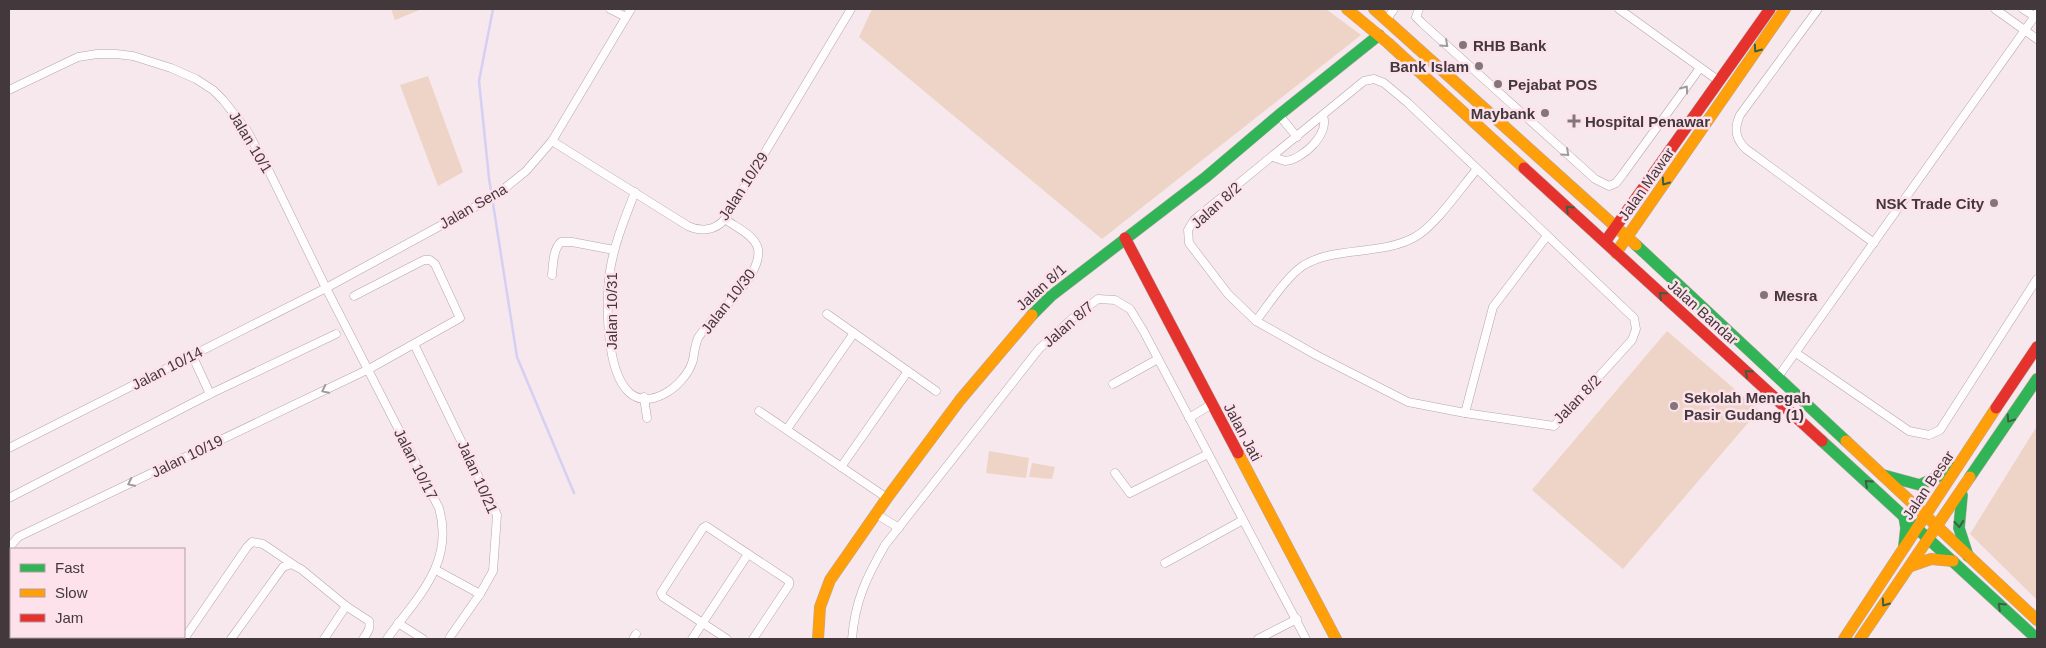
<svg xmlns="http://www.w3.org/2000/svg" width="2046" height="648" viewBox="0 0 2046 648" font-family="Arial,sans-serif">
	<rect width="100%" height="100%" fill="#f7e8ed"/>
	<g fill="#edd4c7">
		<polygon points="391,9 422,9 395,20"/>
		<polygon points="872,9 1326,9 1361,35 1102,239 859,37"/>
		<polygon points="428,76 463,172 438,186 400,85"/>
		<polygon points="1667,331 1759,410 1623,569 1532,490"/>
		<polygon points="2037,426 2037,600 1970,534"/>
		<polygon points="989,451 1029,458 1026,478 986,473"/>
		<polygon points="1032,463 1055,467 1052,479 1029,477"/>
	</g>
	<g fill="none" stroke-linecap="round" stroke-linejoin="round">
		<polyline stroke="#d5d0f3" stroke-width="2.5" points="493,9 479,81 489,178 517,357 574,493"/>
		<g stroke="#b3a7ab" stroke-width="9">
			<g id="street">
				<polyline points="610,9 626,17"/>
				<polyline points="1419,9 1416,17 1422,23 1595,179 1609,186 1616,183 1623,174 1700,68"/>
				<polyline points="1619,9 1719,81"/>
				<path d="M 1818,9 L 1740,115 C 1734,128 1735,139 1746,149 L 1874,243"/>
				<polyline points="1995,9 2037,39"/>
				<polyline points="2023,9 2037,18"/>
				<polyline points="1387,19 1394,9"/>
				<polygon points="1374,79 1384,83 1408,103 1634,318 1636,329 1632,340 1554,426 1465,413 1408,402 1316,355 1256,321 1228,294 1189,243 1188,230 1194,220 1364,81"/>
				<path d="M 9,90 L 78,57 L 97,54 L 116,54 L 133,56 L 171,68 L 196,79 L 213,90 L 223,100 L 246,129 L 267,167 L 326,288 L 439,508 C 455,564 416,598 387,639"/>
				<polyline points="1279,115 1297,137"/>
				<path d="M 552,141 L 688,226 C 700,232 715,231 725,219 L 851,9"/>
				<path d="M 1273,157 L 1285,161 C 1302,160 1330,134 1323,116"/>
				<path d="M 635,192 C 625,218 614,244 610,271 C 605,303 603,425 664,394 C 677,387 689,374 693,360 C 694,353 695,345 698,338 C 712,315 763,278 758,249 C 755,235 735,227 725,219"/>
				<path d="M 552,275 C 553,265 553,249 561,242 L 572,242 L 614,250"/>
				<polyline points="827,314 936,391"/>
				<path d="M 1256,321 C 1269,304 1287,276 1304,265 C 1336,246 1381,256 1415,237 C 1435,226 1461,188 1477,169"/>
				<polyline points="414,344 497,515 493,571 480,594 450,637"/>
				<polyline points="1796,353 1909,431 1929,435 1940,430 2037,279"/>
				<polyline points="192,355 210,394"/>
				<polyline points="1778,377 2037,13"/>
				<polyline points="1113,384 1158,359"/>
				<polyline points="644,397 647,418"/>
				<polyline points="759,411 887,498"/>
				<polyline points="1465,413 1493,307 1547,236"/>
				<polyline points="1189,418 1212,404"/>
				<polyline points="787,429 854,333"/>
				<polyline points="9,448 326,288 495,196 526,171 552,141 631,9"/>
				<polyline points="841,467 908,371"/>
				<polyline points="1115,473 1130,493 1208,454"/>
				<polyline points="9,498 210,394 336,334"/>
				<polyline points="876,514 899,528"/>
				<polyline points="9,548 18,537 369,369 460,318 435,264 430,260 424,260 354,296"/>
				<polyline points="1165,563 1243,520"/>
				<polyline points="436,570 480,594"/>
				<polyline points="9,577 11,578"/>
				<polyline points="398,623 423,639"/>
				<polyline points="54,639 56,637"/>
				<polyline points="146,639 148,637"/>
				<polyline points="184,639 247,547 252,542 263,544 294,565"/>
				<path d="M 231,639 L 283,567 L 291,564 L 301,569 L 346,606 L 369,621 C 371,629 367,633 363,639"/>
				<polyline points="324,639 346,606"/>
				<polyline points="633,639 636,634"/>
				<polyline points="692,639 748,554"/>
				<polyline points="727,639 663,597 661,593 703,528 706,526 789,581 789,585 753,639"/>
				<path d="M 852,639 C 855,601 866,578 885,545 L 1039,349 L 1075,316 L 1098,299 L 1115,300 L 1130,309 L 1144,332 L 1306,639"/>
				<polyline points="1258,639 1297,619"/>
			</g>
		</g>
		<g stroke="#b3a7ab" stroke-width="12">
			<g id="fast">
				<polyline points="1636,245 1846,441"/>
				<polyline points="1032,315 1051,296 1206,177 1279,115 1379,35"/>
				<polyline points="1822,441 2037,639"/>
				<polyline points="1883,475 1920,485 1957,467"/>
				<polyline points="1970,477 2037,379"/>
				<polyline points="1962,495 1959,528 1968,556"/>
				<polyline points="1904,516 1906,528 1904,546"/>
			</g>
		</g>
		<g stroke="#b3a7ab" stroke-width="12">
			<g id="slow">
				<polyline points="1347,9 1388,43 1524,168"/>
				<polyline points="1374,9 1636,245"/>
				<polyline points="1616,253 1785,9"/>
				<polyline points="1846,441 2037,620"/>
				<polyline points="1238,453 1336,639"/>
				<polyline points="1911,566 1931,559 1953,561"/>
				<polyline points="818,639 820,607 830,580 887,498 960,400 1032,315"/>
				<polyline points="1844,639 1996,408"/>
				<polyline points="1860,639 1970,477"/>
			</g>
		</g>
		<g stroke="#b3a7ab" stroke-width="12">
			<g id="jam">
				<polyline points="1524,168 1822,441"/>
				<polyline points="1125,238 1238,453"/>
				<polyline points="1605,242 1770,9"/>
				<polyline points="1996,408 2037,347"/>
			</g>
		</g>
		<use href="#street" stroke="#fefcfc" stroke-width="8"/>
		<use href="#fast" stroke="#30b455" stroke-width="11"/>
		<use href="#slow" stroke="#ff9f0a" stroke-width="11"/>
		<use href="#jam" stroke="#e5322d" stroke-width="11"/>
	</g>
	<defs><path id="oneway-chevron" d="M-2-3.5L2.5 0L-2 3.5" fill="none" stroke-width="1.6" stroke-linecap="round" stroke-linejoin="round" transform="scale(1.25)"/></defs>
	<g stroke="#a09a9c">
		<use href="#oneway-chevron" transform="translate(1445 44) rotate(42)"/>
		<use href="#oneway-chevron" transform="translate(1685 89) rotate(-54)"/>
		<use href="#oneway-chevron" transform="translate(1566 153) rotate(42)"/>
		<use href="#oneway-chevron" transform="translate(325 390) rotate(154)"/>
		<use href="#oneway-chevron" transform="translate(131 483) rotate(154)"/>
	</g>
	<g stroke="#3d5e44">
		<use href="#oneway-chevron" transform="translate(1757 49) rotate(125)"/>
		<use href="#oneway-chevron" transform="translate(1665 182) rotate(125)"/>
		<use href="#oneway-chevron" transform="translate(1569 209) rotate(-137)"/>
		<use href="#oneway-chevron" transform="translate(1662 295) rotate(-138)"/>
		<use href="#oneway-chevron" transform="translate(1748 373) rotate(-138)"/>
		<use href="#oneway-chevron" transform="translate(2010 419) rotate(124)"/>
		<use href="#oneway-chevron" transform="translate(1868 483) rotate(-138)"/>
		<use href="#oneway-chevron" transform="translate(1959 524) rotate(85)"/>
		<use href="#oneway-chevron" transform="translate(1885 603) rotate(125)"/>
		<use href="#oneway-chevron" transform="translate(2001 606) rotate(-137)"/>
	</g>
	<g fill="#82767b" stroke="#fde2ec" stroke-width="2">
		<circle cx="1463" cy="45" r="5"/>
		<circle cx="1479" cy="66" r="5"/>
		<circle cx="1498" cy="84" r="5"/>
		<circle cx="1545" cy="113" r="5"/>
		<path d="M1571.5 113.5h5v5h5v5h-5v5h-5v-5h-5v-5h5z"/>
		<circle cx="1994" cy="203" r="5"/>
		<circle cx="1764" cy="295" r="5"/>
		<circle cx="1674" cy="406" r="5"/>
	</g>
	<g text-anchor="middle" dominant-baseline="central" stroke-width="5" stroke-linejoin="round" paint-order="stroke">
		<g font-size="15" font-weight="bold" fill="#43393d" stroke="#fde2ec" text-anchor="start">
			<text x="1473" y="45">RHB Bank</text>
			<text x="1469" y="66" text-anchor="end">Bank Islam</text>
			<text x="1508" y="84">Pejabat POS</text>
			<text x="1535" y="113" text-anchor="end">Maybank</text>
			<text x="1585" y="121">Hospital Penawar</text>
			<text x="1984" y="203" text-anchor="end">NSK Trade City</text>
			<text x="1774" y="295">Mesra</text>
			<text x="1684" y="397">Sekolah Menegah<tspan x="1684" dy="17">Pasir Gudang (1)</tspan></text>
		</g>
		<g font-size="15" fill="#43393d" stroke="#fde2ec">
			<text transform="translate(251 142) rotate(59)">Jalan 10/1</text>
			<text transform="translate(1646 184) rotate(-55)">Jalan Mawar</text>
			<text transform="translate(743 186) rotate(-57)">Jalan 10/29</text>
			<text transform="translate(1216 205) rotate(-42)">Jalan 8/2</text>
			<text transform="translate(473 206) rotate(-30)">Jalan Sena</text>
			<text transform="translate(1041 287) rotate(-42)">Jalan 8/1</text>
			<text transform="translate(728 301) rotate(-52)">Jalan 10/30</text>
			<text transform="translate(611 311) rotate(-90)">Jalan 10/31</text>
			<text transform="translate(1703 312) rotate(42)">Jalan Bandar</text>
			<text transform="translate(1068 324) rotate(-41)">Jalan 8/7</text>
			<text transform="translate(167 368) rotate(-27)">Jalan 10/14</text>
			<text transform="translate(1577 399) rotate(-46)">Jalan 8/2</text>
			<text transform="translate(1243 432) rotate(62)">Jalan Jati</text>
			<text transform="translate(187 456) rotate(-26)">Jalan 10/19</text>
			<text transform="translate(416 464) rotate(63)">Jalan 10/17</text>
			<text transform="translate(478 477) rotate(66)">Jalan 10/21</text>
			<text transform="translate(1928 485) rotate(-56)">Jalan Besar</text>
		</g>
	</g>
	<rect width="2046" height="648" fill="none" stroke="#43393d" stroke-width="20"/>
	<rect x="10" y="548" width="175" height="90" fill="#fde2ec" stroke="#b39ea6"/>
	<rect x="20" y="564" width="25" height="8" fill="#30b455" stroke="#b39ea6"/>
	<text x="55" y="573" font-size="15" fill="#43393d">Fast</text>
	<rect x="20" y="589" width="25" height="8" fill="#ff9f0a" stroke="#b39ea6"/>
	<text x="55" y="598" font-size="15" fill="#43393d">Slow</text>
	<rect x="20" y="614" width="25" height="8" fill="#e5322d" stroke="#b39ea6"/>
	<text x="55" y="623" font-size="15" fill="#43393d">Jam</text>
</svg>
